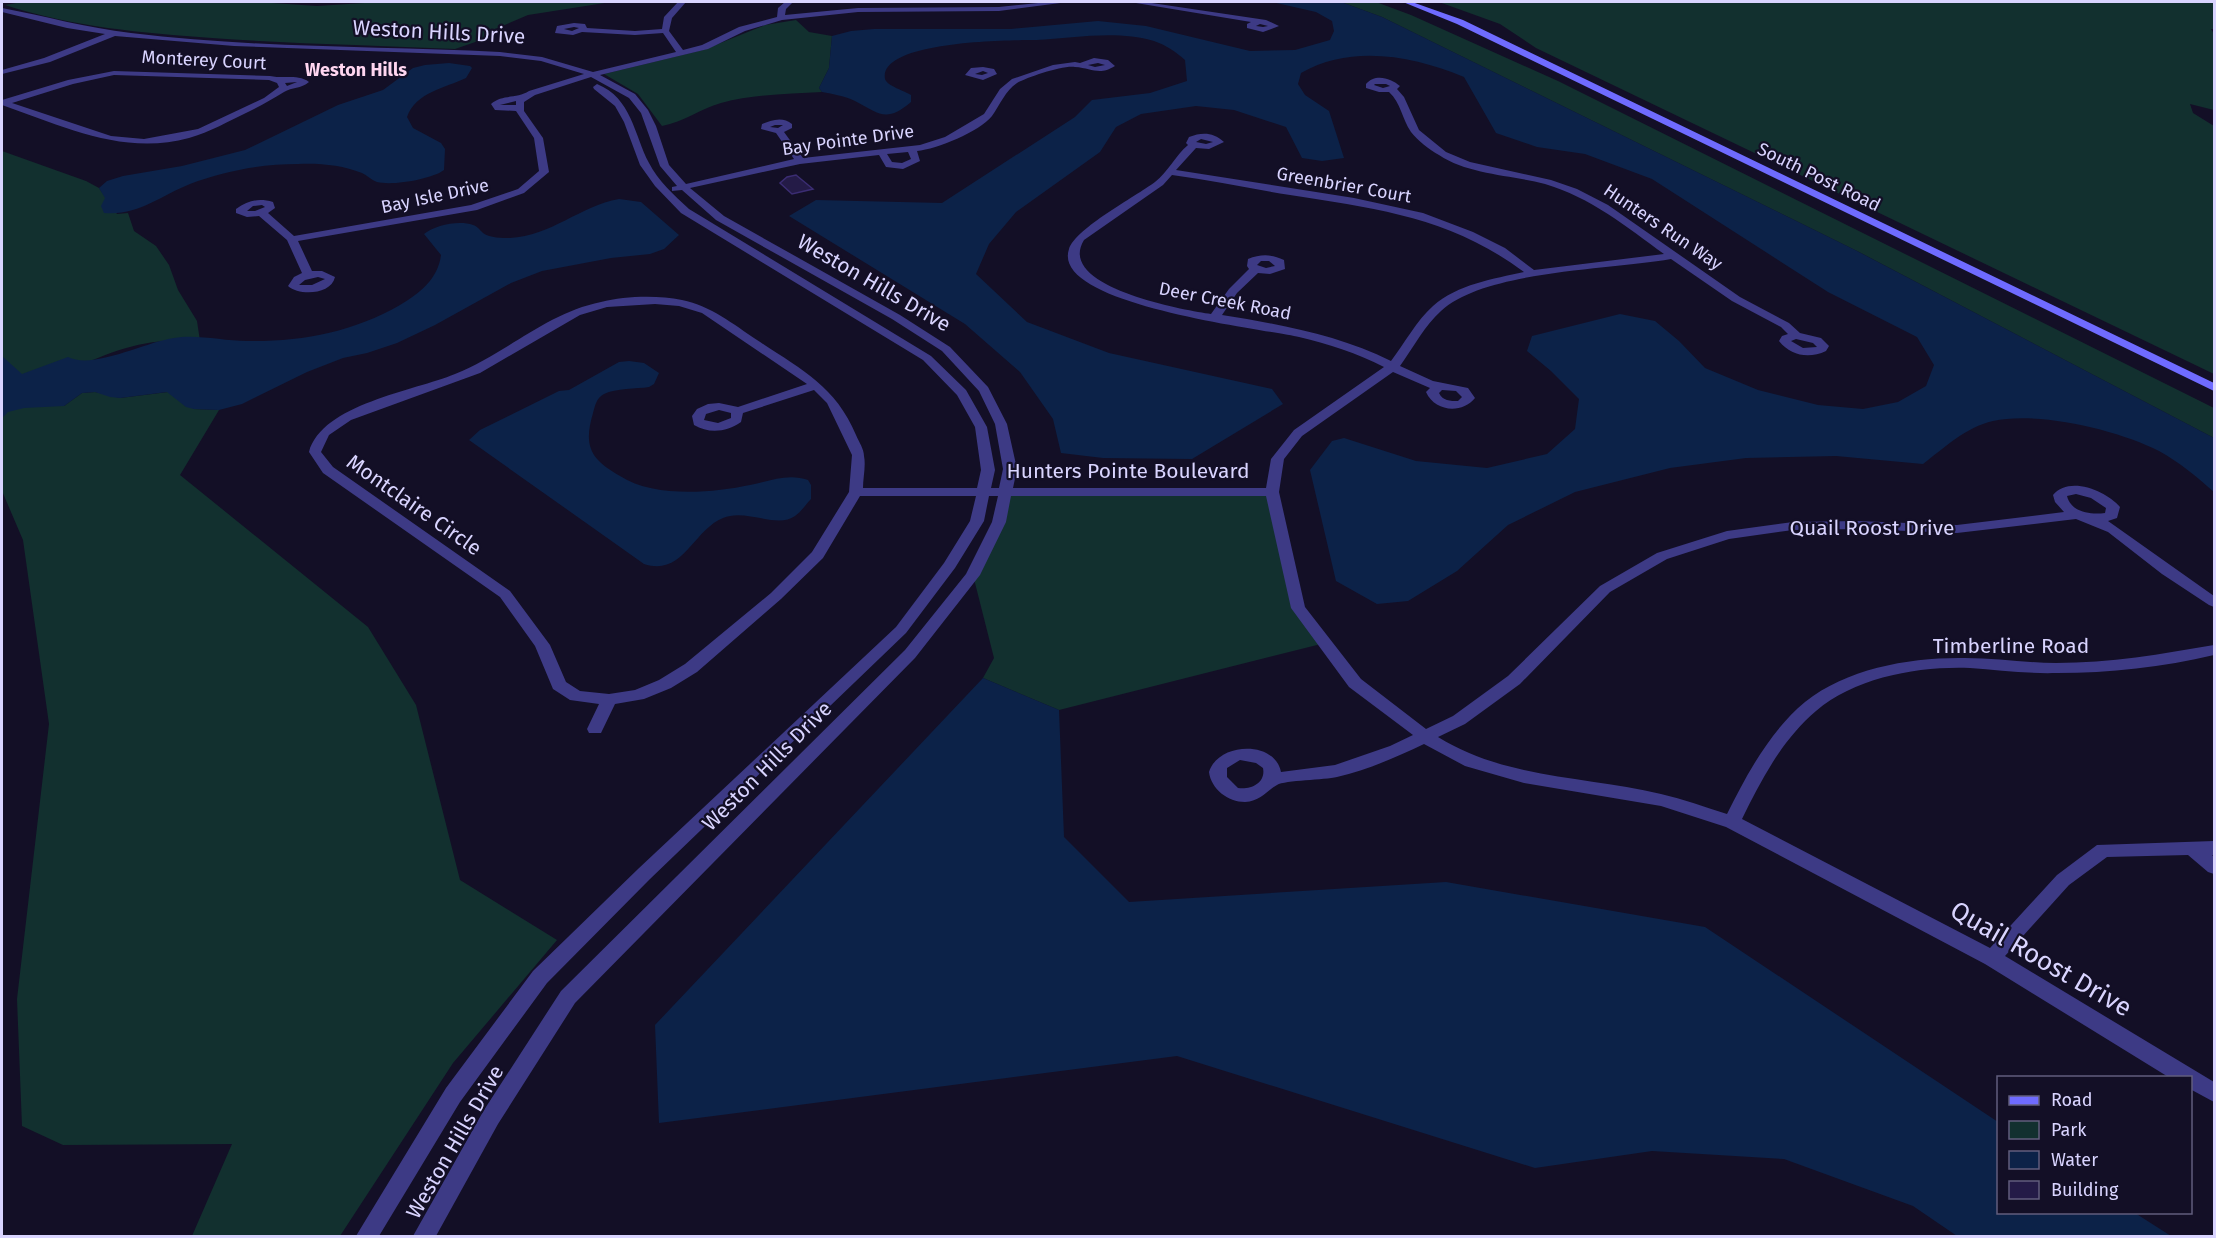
<svg xmlns="http://www.w3.org/2000/svg" width="2216" height="1238" viewBox="0 0 2216 1238" font-family="'Fira Sans',sans-serif">
	<rect width="100%" height="100%" fill="#130f26"/>
	<g fill="#12302f">
		<path d="M 22,2 L 257,2 L 317,6 L 380,2 L 611,2 L 528,15 L 493,30 L 484,39 L 455,49 C 374,45 293,44 212,38 C 142,33 73,27 5,5 Z"/>
		<polygon points="1341,2 1376,2 1411,15 1558,81 2214,408 2214,438 1859,252 1382,17"/>
		<polygon points="1439,2 2214,2 2214,29 2211,29 2214,34 2214,110 2190,104 2193,113 2214,126 2214,374 1536,48 1500,24"/>
		<path d="M 796,20 L 809,32 L 832,36 L 829,68 L 819,88 L 822,92 C 789,94 754,94 721,103 C 700,109 684,122 662,126 L 638,94 L 604,74 L 703,50 L 765,25 Z"/>
		<path d="M 2,151 L 86,181 L 99,188 L 117,214 L 128,213 L 134,231 L 156,246 L 169,265 L 178,290 L 197,321 L 200,341 C 149,337 116,349 70,370 L 64,406 L 82,393 L 95,392 L 120,398 L 168,392 L 194,409 L 219,410 L 180,475 L 368,627 L 416,705 L 460,880 L 557,940 L 453,1063 L 340,1236 L 192,1236 L 232,1144 L 63,1145 L 22,1126 L 17,999 L 49,724 L 23,540 L 2,491 Z"/>
		<polygon points="1272,492 1298,608 1325,643 1059,710 983,678 994,658 973,575 1005,493"/>
	</g>
	<g fill="#0c2248">
		<path d="M 1272,2 L 1341,2 L 1382,17 L 1855,250 L 2214,438 L 2214,492 C 2197,477 2179,462 2159,451 C 2118,430 2038,411 1993,421 C 1966,427 1944,448 1923,464 L 1836,456 L 1746,458 L 1670,468 L 1575,492 L 1508,525 L 1457,571 L 1408,601 L 1377,604 L 1336,581 L 1310,470 L 1332,441 L 1344,438 L 1416,461 L 1487,468 L 1547,454 L 1575,429 L 1579,399 L 1551,371 L 1527,351 L 1532,336 L 1620,314 L 1655,321 L 1679,341 L 1705,368 L 1758,390 L 1818,405 L 1863,409 L 1898,402 L 1926,386 L 1934,365 L 1917,337 L 1828,292 L 1652,179 L 1585,154 L 1537,147 L 1496,133 L 1464,77 C 1413,56 1352,44 1301,73 L 1298,84 L 1305,95 L 1329,111 L 1344,158 L 1322,161 L 1302,158 L 1286,127 L 1234,110 L 1196,106 L 1141,114 L 1116,127 L 1100,152 L 1016,212 L 989,244 L 976,274 L 1027,322 L 1109,353 L 1272,389 L 1283,404 L 1192,459 L 1103,458 L 1061,453 L 1053,419 L 1020,372 L 965,324 L 789,216 L 816,200 L 942,203 L 1075,117 L 1092,100 L 1150,93 L 1187,81 L 1185,60 C 1176,52 1166,45 1154,41 C 1117,30 1074,38 1036,40 C 1013,40 878,40 885,79 C 887,86 905,91 911,95 L 911,102 C 886,123 880,114 855,101 C 845,96 833,94 822,92 L 819,88 L 829,68 L 832,36 L 851,31 L 874,29 L 1011,29 L 1098,21 L 1146,26 L 1250,51 L 1295,50 L 1330,40 L 1334,31 L 1332,21 L 1316,12 Z"/>
		<path d="M 449,63 L 470,66 L 472,68 L 466,78 C 445,88 416,92 407,117 L 413,128 L 441,143 L 445,149 L 444,170 C 432,179 393,186 377,182 C 371,180 367,175 362,173 C 342,165 319,163 298,164 C 261,164 224,171 190,184 C 160,196 138,216 104,213 L 101,206 L 105,198 L 99,188 L 107,181 L 123,176 L 182,166 L 245,150 L 338,105 L 383,90 L 413,68 L 425,65 Z"/>
		<path d="M 619,199 L 641,202 L 679,235 L 664,249 L 650,254 L 611,258 L 542,271 L 511,283 L 435,325 L 397,343 L 367,353 L 343,358 L 307,372 L 242,404 L 219,410 L 194,409 L 186,407 L 167,392 L 120,398 L 110,397 L 95,392 L 82,393 L 64,406 L 24,408 L 8,412 L 2,418 L 2,356 L 22,374 L 68,357 C 93,370 145,342 174,338 C 197,334 223,341 247,341 C 301,342 353,332 400,305 C 420,293 438,279 441,255 L 424,234 C 435,225 459,220 473,225 C 477,226 480,230 483,233 C 490,238 502,238 510,238 C 551,236 580,206 619,199 Z"/>
		<path d="M 629,361 L 644,363 L 659,373 L 654,384 L 649,387 C 636,389 616,388 604,394 C 596,398 595,406 593,413 C 583,447 591,459 620,476 C 654,498 712,493 750,485 C 770,481 788,473 808,480 L 811,485 L 811,499 C 806,504 801,512 795,516 C 777,529 745,508 723,518 C 693,530 683,577 644,564 L 469,440 L 480,430 L 559,391 L 569,390 L 619,362 Z"/>
		<polygon points="983,678 1059,710 1064,837 1129,902 1446,882 1705,927 1998,1122 1998,1212 2135,1213 2171,1236 1957,1236 1913,1206 1784,1159 1652,1151 1535,1168 1177,1056 659,1123 655,1025"/>
	</g>
	<polygon fill="#241b47" stroke="#3b2d73" stroke-width="1.5" points="796,175 813,189 792,194 780,183 787,177"/>
	<g fill="none" stroke-linecap="round" stroke-linejoin="round">
		<g fill="#3d3a85" fill-rule="evenodd">
			<path d="M 678,2 L 686,2 L 672,18 L 669,31 L 683,50 L 702,45 L 739,27 L 777,17 L 778,8 L 785,2 L 793,2 L 786,9 L 785,15 L 858,8 L 999,7 L 1048,2 L 1068,2 L 999,11 L 858,12 L 782,20 L 745,31 L 708,49 L 600,75 L 635,94 L 648,110 L 656,126 L 669,165 L 686,184 L 794,159 L 776,133 L 761,129 L 762,124 C 771,120 783,116 792,124 L 792,128 L 784,132 L 803,158 L 920,145 L 945,137 L 984,114 L 1000,89 L 1012,79 L 1053,65 L 1075,62 L 1080,63 L 1094,58 L 1108,60 L 1115,66 C 1099,76 1092,68 1075,67 C 1063,65 1028,77 1017,83 C 1005,91 1000,105 992,116 C 979,132 937,149 917,151 L 920,161 L 903,169 L 886,167 L 879,155 L 800,164 L 690,188 L 724,216 L 900,315 L 950,347 L 988,387 L 1007,424 L 1017,469 L 1013,488 L 1266,488 L 1271,459 L 1294,430 L 1384,367 C 1357,353 1329,344 1299,337 C 1265,329 1050,305 1069,249 C 1076,228 1135,197 1155,182 C 1168,172 1175,156 1188,145 L 1186,143 L 1189,137 C 1202,132 1213,132 1224,142 L 1209,149 L 1196,148 L 1176,170 L 1354,198 L 1423,213 L 1473,232 L 1505,248 L 1534,270 L 1664,254 C 1627,227 1590,197 1545,184 C 1512,175 1469,175 1439,155 C 1430,150 1417,140 1411,132 C 1402,119 1401,103 1389,92 L 1379,92 L 1366,88 L 1366,84 C 1375,73 1391,78 1400,86 L 1397,89 L 1404,97 L 1419,130 L 1446,152 L 1470,162 L 1551,180 L 1577,189 L 1608,205 L 1740,297 L 1789,323 L 1800,333 L 1821,338 L 1829,346 L 1826,351 C 1809,359 1791,356 1779,341 L 1782,336 L 1788,334 L 1781,327 L 1732,301 L 1671,259 C 1611,270 1485,270 1441,311 C 1425,325 1413,348 1400,366 L 1433,381 L 1468,388 L 1475,398 C 1462,414 1435,412 1426,392 L 1430,388 L 1393,372 L 1302,436 L 1284,459 L 1279,492 L 1305,607 L 1361,679 L 1426,729 L 1453,716 L 1508,676 L 1600,586 L 1657,553 L 1727,531 L 1793,522 L 1858,521 L 1957,525 L 2064,512 L 2055,502 L 2053,495 C 2069,475 2107,491 2120,507 L 2117,518 L 2108,521 L 2214,596 L 2214,607 L 2209,605 L 2162,574 L 2108,532 L 2076,519 L 1957,533 L 1858,529 L 1793,530 L 1729,539 L 1667,559 L 1610,592 L 1520,684 L 1465,724 L 1438,737 C 1506,779 1585,776 1661,794 C 1683,799 1705,807 1727,814 C 1747,774 1770,731 1805,702 C 1847,668 1912,657 1965,658 C 1996,658 2026,663 2056,663 C 2110,663 2162,654 2214,645 L 2214,655 C 2163,667 2110,673 2057,673 C 2028,674 1999,670 1970,668 C 1919,666 1856,677 1816,711 C 1782,740 1761,780 1742,819 L 1990,948 L 2057,875 L 2097,845 L 2214,841 L 2214,855 L 2212,855 L 2214,857 L 2214,874 L 2208,872 L 2188,855 L 2107,857 L 2069,885 L 2005,956 L 2214,1082 L 2214,1102 L 2190,1089 L 2190,1078 L 2170,1078 L 1985,964 L 1726,827 L 1661,806 L 1524,783 L 1465,766 L 1424,744 C 1397,757 1367,770 1337,777 C 1325,780 1285,780 1277,785 C 1266,791 1261,801 1245,802 C 1228,802 1211,789 1209,772 C 1218,742 1275,740 1281,772 L 1335,765 L 1390,746 L 1413,735 L 1349,687 L 1291,608 L 1266,496 L 1011,496 L 1006,522 L 980,575 L 915,658 L 575,1003 L 498,1124 L 436,1236 L 413,1236 L 484,1110 L 561,991 L 905,650 L 966,574 L 992,522 L 998,496 L 989,496 L 984,521 L 955,568 L 906,633 L 650,879 L 547,983 L 460,1102 L 379,1236 L 356,1236 L 446,1088 L 533,971 L 638,869 L 896,627 L 944,563 L 970,521 L 976,496 L 860,496 L 823,558 L 781,599 L 697,672 L 671,688 L 644,699 L 615,704 L 601,733 L 589,733 L 587,729 L 599,704 L 570,700 L 553,689 L 535,646 L 500,597 L 323,473 L 309,452 C 322,404 414,391 455,374 C 506,354 546,313 601,302 C 625,296 657,295 682,300 C 711,306 733,324 757,340 C 800,369 835,385 856,435 C 859,442 864,449 864,456 C 866,466 863,478 863,488 L 977,488 L 981,470 L 975,427 L 957,395 L 923,360 L 681,213 L 655,186 L 640,165 L 624,122 L 615,106 L 594,89 L 593,87 L 597,84 C 632,98 634,135 649,163 C 658,181 674,195 689,209 L 931,356 L 966,390 L 987,427 L 995,470 L 991,488 L 999,488 L 1003,469 L 995,424 L 979,391 L 942,351 L 892,319 L 716,220 L 682,190 L 672,191 L 672,187 L 677,186 L 660,166 L 641,113 L 629,98 L 591,77 L 535,95 L 524,102 L 524,111 L 543,138 L 549,172 L 524,193 L 477,210 L 298,241 L 312,271 L 322,271 L 335,277 C 331,295 299,296 288,286 L 294,277 L 302,273 L 287,240 L 259,216 L 247,217 L 236,213 L 236,209 C 249,200 259,198 273,202 L 275,208 L 268,213 L 294,236 L 471,205 L 518,189 L 539,171 L 534,138 L 516,111 L 495,110 L 491,104 C 502,94 517,99 529,91 L 584,74 L 541,61 L 500,56 L 234,46 L 115,36 L 50,62 L 2,74 L 2,70 L 44,58 L 105,34 L 67,28 L 2,12 L 2,8 C 45,16 87,28 131,33 C 253,48 377,46 500,52 L 542,57 L 593,72 L 676,52 L 663,33 L 635,35 L 582,32 L 573,35 L 555,33 L 557,26 L 574,23 L 585,24 L 587,28 L 635,31 L 662,29 L 664,17 ZM 574,27 L 579,28 L 572,31 L 564,29 ZM 1098,63 L 1105,65 L 1095,67 L 1088,65 ZM 1375,84 L 1386,84 L 1390,86 L 1383,88 L 1374,85 ZM 516,101 L 516,105 L 500,105 ZM 775,125 L 783,125 L 778,128 L 770,127 ZM 1201,139 L 1213,142 L 1206,144 L 1196,142 ZM 908,152 L 911,159 L 902,163 L 892,162 L 887,154 ZM 1172,175 C 1212,180 1251,189 1290,195 C 1378,209 1450,217 1524,272 C 1493,279 1458,284 1433,306 C 1417,320 1404,344 1391,361 C 1339,335 1279,324 1222,315 L 1237,293 L 1258,273 L 1270,274 L 1285,269 L 1284,260 C 1271,254 1261,254 1248,259 L 1247,266 L 1249,269 L 1229,289 L 1211,314 C 1183,310 1055,287 1084,240 L 1163,185 ZM 262,205 L 265,207 L 255,211 L 247,211 L 253,206 ZM 1261,261 L 1269,261 L 1275,266 L 1266,268 L 1257,265 ZM 318,277 L 325,279 L 312,285 L 299,285 L 305,280 ZM 655,304 L 679,306 L 702,313 L 807,384 L 738,407 L 719,403 L 708,404 L 697,409 L 692,416 L 694,425 C 709,434 727,432 741,422 L 743,413 L 814,390 L 827,403 L 852,455 L 849,492 L 812,552 L 771,593 L 685,664 L 659,680 L 635,690 L 609,694 L 580,691 L 566,682 L 550,645 L 510,591 L 333,467 L 321,452 L 329,435 L 351,420 L 480,373 L 580,315 L 607,307 ZM 1796,339 L 1813,343 L 1817,347 L 1803,348 L 1791,341 ZM 1442,390 L 1456,391 L 1462,397 L 1458,401 C 1450,401 1443,401 1439,393 ZM 719,410 L 731,413 L 731,418 L 718,423 L 704,420 L 706,414 ZM 2076,494 L 2091,498 L 2106,508 L 2105,513 C 2090,515 2071,512 2067,496 ZM 1240,760 L 1256,763 L 1263,768 C 1266,783 1251,790 1238,788 L 1227,777 L 1227,768 Z"/>
			<path d="M 1130,2 L 1145,2 L 1266,20 L 1279,26 L 1263,32 L 1247,28 L 1247,24 L 1251,22 ZM 1260,24 L 1268,26 L 1263,27 L 1256,26 Z"/>
			<path d="M 983,67 L 994,69 L 997,74 L 983,80 L 965,75 L 971,68 ZM 983,71 L 988,73 L 982,75 L 975,74 Z"/>
			<path d="M 114,71 L 270,76 C 283,79 298,74 309,82 C 301,89 292,87 284,92 C 272,99 261,106 248,112 C 229,121 210,132 189,138 C 123,156 63,126 2,105 L 2,100 L 68,80 ZM 114,75 L 269,80 L 277,83 L 279,87 L 264,98 L 198,129 L 144,139 L 111,136 L 12,103 L 73,84 ZM 297,82 L 287,86 L 285,83 Z"/>
		</g>
		<polygon fill="#6f6bff" fill-rule="evenodd" points="1403,2 1412,2 1463,20 2214,383 2214,391 1457,24"/>
	</g>
	<g text-anchor="middle" dominant-baseline="central" stroke-width="4.5" stroke-linejoin="round" paint-order="stroke">
		<g font-size="18" fill="#d9d4ff" stroke="#130f26">
			<text transform="translate(204 60) rotate(3)">Monterey Court</text>
			<text transform="translate(848 140) rotate(-8)">Bay Pointe Drive</text>
			<text transform="translate(1819 177) rotate(26)">South Post Road</text>
			<text transform="translate(1344 185) rotate(10)">Greenbrier Court</text>
			<text transform="translate(435 196) rotate(-12)">Bay Isle Drive</text>
			<text transform="translate(1663 227) rotate(34)">Hunters Run Way</text>
			<text transform="translate(1225 301) rotate(11)">Deer Creek Road</text>
		</g>
		<g font-size="18" font-weight="bold" fill="#ffd6f0" stroke="#130f26">
			<text x="356" y="70">Weston Hills</text>
		</g>
		<g font-size="21" fill="#d9d4ff" stroke="#130f26">
			<text transform="translate(439 32) rotate(3)">Weston Hills Drive</text>
			<text transform="translate(874 283) rotate(30)">Weston Hills Drive</text>
			<text x="1128" y="471">Hunters Pointe Boulevard</text>
			<text transform="translate(414 505) rotate(35)">Montclaire Circle</text>
			<text x="1872" y="528">Quail Roost Drive</text>
			<text x="2011" y="646">Timberline Road</text>
			<text transform="translate(767 766) rotate(-45)">Weston Hills Drive</text>
			<text transform="translate(455 1142) rotate(-60)">Weston Hills Drive</text>
		</g>
		<g font-size="26" fill="#d9d4ff" stroke="#130f26">
			<text transform="translate(2041 959) rotate(30)">Quail Roost Drive</text>
		</g>
	</g>
	<rect width="2216" height="1238" fill="none" stroke="#d9d4ff" stroke-width="6"/>
	<rect x="1997" y="1076" width="195" height="138" fill="#130f26" stroke="#625e7d" stroke-width="1.5"/>
	<rect x="2009" y="1096" width="30" height="9" fill="#6f6bff" stroke="#625e7d" stroke-width="1.5"/>
	<text x="2051" y="1106" font-size="18" fill="#d9d4ff">Road</text>
	<rect x="2009" y="1121" width="30" height="18" fill="#12302f" stroke="#625e7d" stroke-width="1.5"/>
	<text x="2051" y="1136" font-size="18" fill="#d9d4ff">Park</text>
	<rect x="2009" y="1151" width="30" height="18" fill="#0c2248" stroke="#625e7d" stroke-width="1.5"/>
	<text x="2051" y="1166" font-size="18" fill="#d9d4ff">Water</text>
	<rect x="2009" y="1181" width="30" height="18" fill="#241b47" stroke="#625e7d" stroke-width="1.5"/>
	<text x="2051" y="1196" font-size="18" fill="#d9d4ff">Building</text>
</svg>
